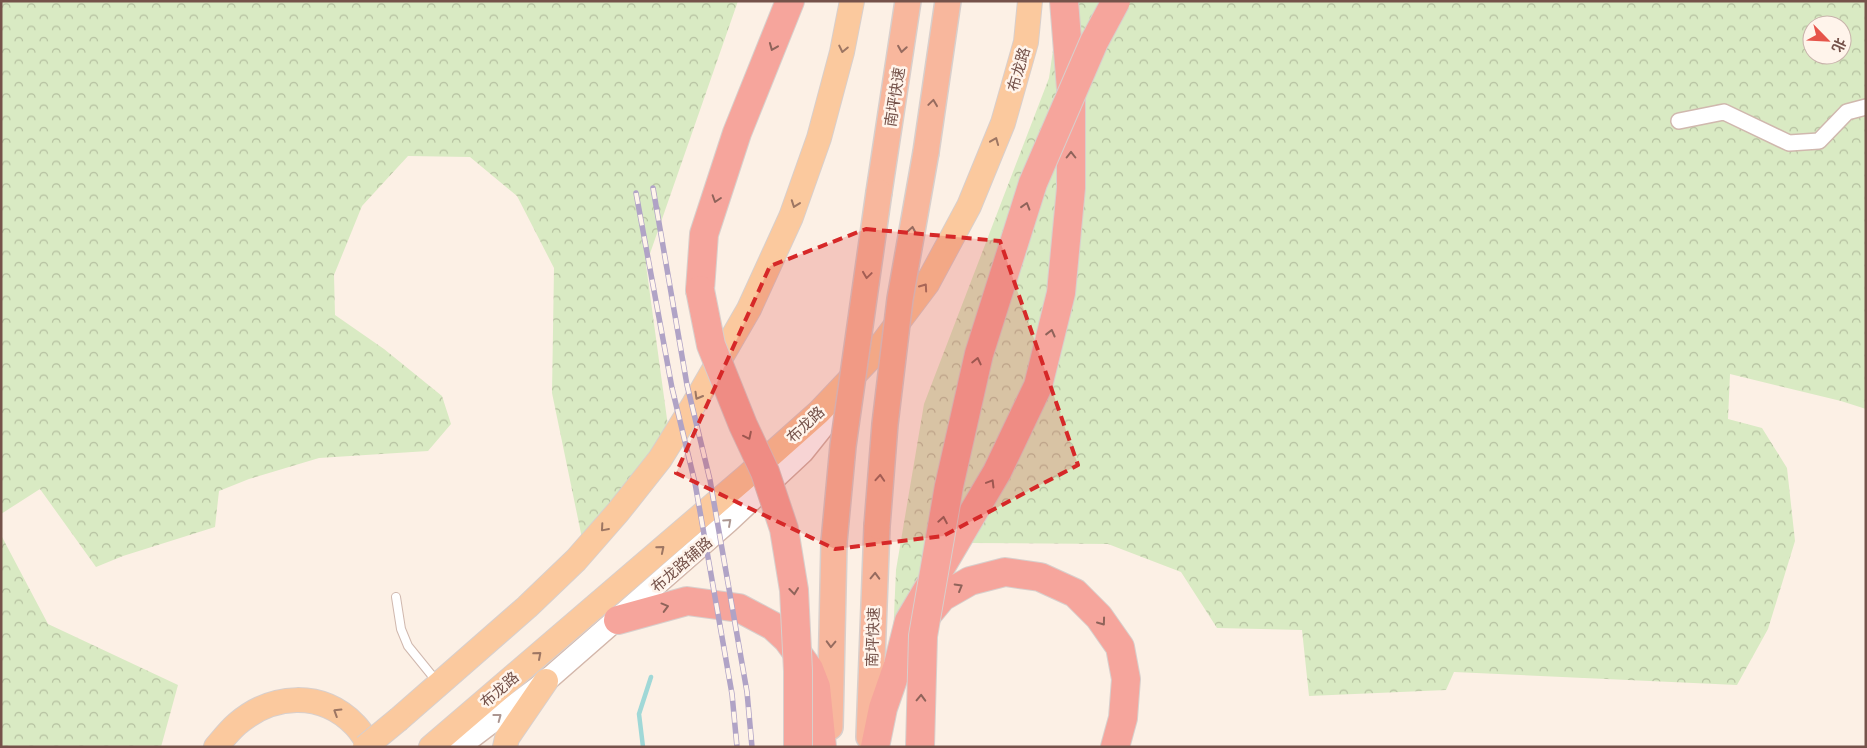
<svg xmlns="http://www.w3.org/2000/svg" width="1867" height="748" viewBox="0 0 1867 748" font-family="Commissioner,'Noto Sans SC',sans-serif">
	<defs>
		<pattern id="forest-crowns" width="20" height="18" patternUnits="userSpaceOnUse" patternTransform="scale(1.25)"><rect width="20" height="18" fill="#d9eac3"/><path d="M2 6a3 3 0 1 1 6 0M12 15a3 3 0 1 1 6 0" fill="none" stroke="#b5c0a0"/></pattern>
	</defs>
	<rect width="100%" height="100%" fill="#fcf0e5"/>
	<g fill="url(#forest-crowns)" fill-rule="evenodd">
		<polygon points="1,1 738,1 646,265 670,441 583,543 552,393 554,268 517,196 470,157 408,156 362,206 334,275 335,315 384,349 442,396 451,424 428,451 319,458 249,479 219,491 215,527 123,556 96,567 40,489 1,514"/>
		<path d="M 1060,1 L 1866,1 L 1866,409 L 1841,401 L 1730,374 L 1728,419 L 1762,428 L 1787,468 L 1795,541 L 1768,629 L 1737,685 L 1454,672 L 1446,690 L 1309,696 L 1302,630 L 1217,628 L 1181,572 L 1108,544 L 971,543 L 893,638 L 896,570 L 924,404 L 1049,78 ZM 1812,25 L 1842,25 L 1842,55 L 1812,55 Z"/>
		<polygon points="1,535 48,624 178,685 161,747 1,747"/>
	</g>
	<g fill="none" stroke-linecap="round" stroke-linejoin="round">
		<polyline stroke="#a0d8d7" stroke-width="4.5" points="643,747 639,714 651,677"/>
		<g stroke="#d0b8ae" stroke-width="10">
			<polyline id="service" points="396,597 401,629 408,646 438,683"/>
		</g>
		<g stroke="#d0b8ae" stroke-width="18">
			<polyline id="minor" points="1679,121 1724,112 1789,143 1819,141 1847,112 1866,107"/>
		</g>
		<g stroke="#d3b7ab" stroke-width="24">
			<polyline id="secondary" points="459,747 546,681 728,522 803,452 831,417 849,391"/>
		</g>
		<g stroke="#d8cfcc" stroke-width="26">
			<g id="primary">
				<polyline points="399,719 527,607 576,560 618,512 660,459 694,404 749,309 791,217 819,138 842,52 852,1"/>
				<path d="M 216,747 C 223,739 229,731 237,724 C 272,694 321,690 355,725 C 361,731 366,740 371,747"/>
				<polyline points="431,747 746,477 819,412 875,353 927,284 969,206 1003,123 1026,42 1030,1"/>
				<polyline points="505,747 507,738 546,681"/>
			</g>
		</g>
		<g stroke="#d8cfcc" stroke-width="28">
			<g id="trunk">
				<polyline points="926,152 948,1"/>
				<polyline points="879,192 908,1"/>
				<polyline points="830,727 834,542"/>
				<polyline points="869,737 877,526"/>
			</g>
		</g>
		<g stroke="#d8cfcc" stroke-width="30">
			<g id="motorway">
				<polyline points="700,290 704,234 737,133 790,1"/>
				<polyline points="618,620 687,601 739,608 773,626 787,639 809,669 816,687 822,747"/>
				<polyline points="923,620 942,597 970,581 1005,572 1040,577 1075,593 1099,617 1120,647 1126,679 1123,718 1115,747"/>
				<polyline points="875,747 883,708 898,665 909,621 997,472 1038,386 1061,293 1071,188 1071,89 1064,1"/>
			</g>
		</g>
		<use href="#service" stroke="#fff" stroke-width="8"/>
		<use href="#minor" stroke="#fff" stroke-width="15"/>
		<use href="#secondary" stroke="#fff" stroke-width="21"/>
		<use href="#primary" stroke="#fbc99e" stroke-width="24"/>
		<use href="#trunk" stroke="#f8b79d" stroke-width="25"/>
		<use href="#motorway" stroke="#f6a59c" stroke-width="28"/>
		<g stroke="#b0a3c6" stroke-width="5.5">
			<g id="rail">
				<polyline points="653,188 687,385 710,480 747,692 752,747"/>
				<polyline points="636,193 672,388 695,483 732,694 737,747"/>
			</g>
		</g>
		<use href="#rail" stroke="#fff4eb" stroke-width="4" stroke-dasharray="11" stroke-linecap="butt"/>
		<g stroke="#d8cfcc" stroke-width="26" stroke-linecap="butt">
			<polyline id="primary-bridge" points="365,747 399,719"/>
		</g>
		<g stroke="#d8cfcc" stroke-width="28" stroke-linecap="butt">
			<g id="trunk-bridge">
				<polyline points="877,526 885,424 900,299 926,152"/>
				<polyline points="834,542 843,446 879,192"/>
			</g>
		</g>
		<g stroke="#d8cfcc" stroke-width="30" stroke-linecap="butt">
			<g id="motorway-bridge">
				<polyline points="700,290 711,345 743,425 765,472 784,529 794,590 798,671 798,747"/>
				<polyline points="920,747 923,636 949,486 979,354 1033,183 1094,42 1116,1"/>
			</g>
		</g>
		<use href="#primary-bridge" stroke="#fbc99e" stroke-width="24"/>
		<use href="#trunk-bridge" stroke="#f8b79d" stroke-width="25"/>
		<use href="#motorway-bridge" stroke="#f6a59c" stroke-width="28"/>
	</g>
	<defs><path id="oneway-chevron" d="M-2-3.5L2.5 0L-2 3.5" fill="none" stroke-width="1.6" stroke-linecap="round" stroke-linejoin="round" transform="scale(1.25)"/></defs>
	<g stroke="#8f635a">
		<use href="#oneway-chevron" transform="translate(773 47) rotate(112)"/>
		<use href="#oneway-chevron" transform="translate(1071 155) rotate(-90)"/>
		<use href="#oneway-chevron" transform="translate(716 199) rotate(108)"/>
		<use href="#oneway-chevron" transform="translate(1026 206) rotate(-73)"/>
		<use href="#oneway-chevron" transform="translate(1051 333) rotate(-76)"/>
		<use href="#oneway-chevron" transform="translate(977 361) rotate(-77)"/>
		<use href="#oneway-chevron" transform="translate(748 436) rotate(64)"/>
		<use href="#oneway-chevron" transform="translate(991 483) rotate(-59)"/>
		<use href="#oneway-chevron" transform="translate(943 520) rotate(-80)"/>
		<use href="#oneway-chevron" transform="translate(959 587) rotate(-30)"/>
		<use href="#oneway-chevron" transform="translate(794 591) rotate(84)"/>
		<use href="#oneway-chevron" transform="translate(665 607) rotate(-15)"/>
		<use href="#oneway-chevron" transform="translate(1102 622) rotate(54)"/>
		<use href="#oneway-chevron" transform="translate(921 698) rotate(-88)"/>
	</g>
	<g stroke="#9d7663">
		<use href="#oneway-chevron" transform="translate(843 49) rotate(102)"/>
		<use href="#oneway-chevron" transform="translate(995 141) rotate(-68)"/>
		<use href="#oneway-chevron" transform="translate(795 204) rotate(110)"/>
		<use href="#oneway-chevron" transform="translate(924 287) rotate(-55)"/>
		<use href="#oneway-chevron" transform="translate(698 396) rotate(120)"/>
		<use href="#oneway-chevron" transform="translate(604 528) rotate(131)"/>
		<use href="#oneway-chevron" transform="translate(661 549) rotate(-40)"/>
		<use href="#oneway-chevron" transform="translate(538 655) rotate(-41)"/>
		<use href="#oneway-chevron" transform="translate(337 712) rotate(-148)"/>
	</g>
	<g stroke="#966b5f">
		<use href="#oneway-chevron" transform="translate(902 49) rotate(99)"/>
		<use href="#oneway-chevron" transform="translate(933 103) rotate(-82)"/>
		<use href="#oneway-chevron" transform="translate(912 230) rotate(-80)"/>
		<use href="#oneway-chevron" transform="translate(867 275) rotate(98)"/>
		<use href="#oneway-chevron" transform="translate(880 478) rotate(-86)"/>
		<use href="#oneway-chevron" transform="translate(875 576) rotate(-88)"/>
		<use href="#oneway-chevron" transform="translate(831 644) rotate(92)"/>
	</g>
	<g stroke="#ac9792">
		<use href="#oneway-chevron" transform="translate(728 522) rotate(-42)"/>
		<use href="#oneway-chevron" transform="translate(498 717) rotate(-37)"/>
	</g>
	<path fill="#d62828" fill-opacity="0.2" stroke="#d62828" stroke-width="4" stroke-dasharray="10 6" stroke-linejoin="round" d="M 866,229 L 1000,241 L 1078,465 L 943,536 L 835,549 L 676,473 L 770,266 Z"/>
	<g text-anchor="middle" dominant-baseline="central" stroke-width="5" stroke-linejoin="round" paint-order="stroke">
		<g font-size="15" fill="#75524a" stroke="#fff4eb">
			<text transform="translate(1018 69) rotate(-74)">布龙路</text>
			<text transform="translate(894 97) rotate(-81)">南坪快速</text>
			<text transform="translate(805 424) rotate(-43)">布龙路</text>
			<text transform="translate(681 564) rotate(-41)">布龙路辅路</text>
			<text transform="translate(872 637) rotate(-88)">南坪快速</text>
			<text transform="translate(499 689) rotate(-41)">布龙路</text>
		</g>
	</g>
	<rect width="1867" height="748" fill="none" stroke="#75524a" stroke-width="5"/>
	<g transform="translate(1827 40) rotate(114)"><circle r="24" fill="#fff4eb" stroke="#c8b3ab"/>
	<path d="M0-4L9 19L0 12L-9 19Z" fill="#e6544a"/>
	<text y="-8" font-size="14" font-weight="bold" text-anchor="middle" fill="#75524a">北</text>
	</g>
</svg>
